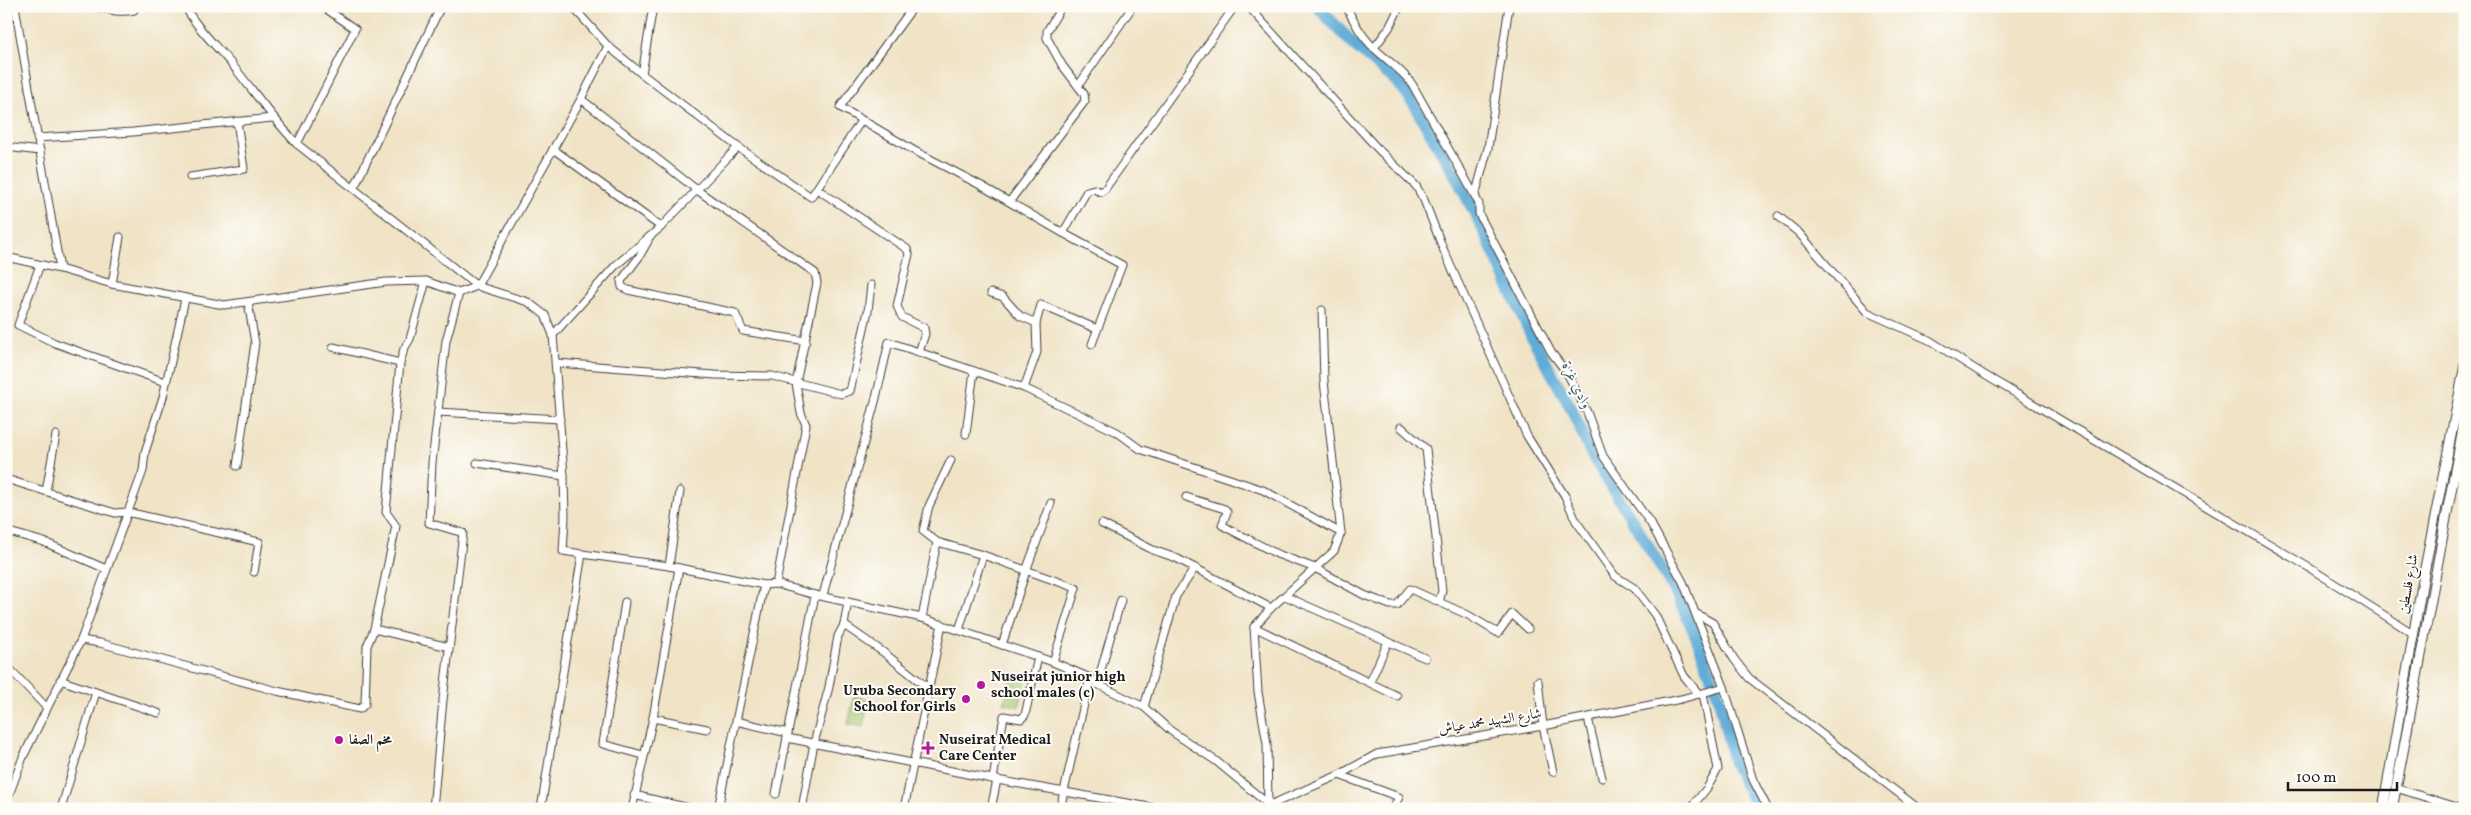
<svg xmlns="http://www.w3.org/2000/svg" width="2471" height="815" viewBox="0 0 2471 815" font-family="Vollkorn,Amiri,serif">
	<rect width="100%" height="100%" fill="#fdfcf7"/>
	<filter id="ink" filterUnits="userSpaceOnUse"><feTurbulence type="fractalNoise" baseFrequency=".02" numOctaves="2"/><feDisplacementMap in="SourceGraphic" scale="10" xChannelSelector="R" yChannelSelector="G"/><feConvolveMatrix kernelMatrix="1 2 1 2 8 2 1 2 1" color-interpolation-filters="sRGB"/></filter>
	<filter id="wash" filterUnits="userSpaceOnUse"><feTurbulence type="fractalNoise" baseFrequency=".0096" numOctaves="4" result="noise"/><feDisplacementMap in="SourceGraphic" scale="20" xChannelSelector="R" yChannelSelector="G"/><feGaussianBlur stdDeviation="1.12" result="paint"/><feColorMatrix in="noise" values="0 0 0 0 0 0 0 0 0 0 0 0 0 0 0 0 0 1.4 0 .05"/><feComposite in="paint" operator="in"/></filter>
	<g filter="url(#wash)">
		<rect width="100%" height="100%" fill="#f0e3c6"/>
		<g fill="#a0c36c" stroke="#5e7044">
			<polygon points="1011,677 1026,681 1019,707 1004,703"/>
			<polygon points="854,696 869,700 863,727 848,724"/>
		</g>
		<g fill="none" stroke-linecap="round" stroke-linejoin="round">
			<polyline stroke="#5facd8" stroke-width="12" points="1317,6 1355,46 1398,83 1408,95 1453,171 1482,227 1532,337 1571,408 1591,453 1673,587 1696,636 1718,695 1734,763 1758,809"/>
		</g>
	</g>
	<g filter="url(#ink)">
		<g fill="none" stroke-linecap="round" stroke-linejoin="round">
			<g stroke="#3c3a36" stroke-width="9">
				<g id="minor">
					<polyline points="15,6 60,269 112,284 224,305 386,282 426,281 459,293"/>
					<path d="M 96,6 C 109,11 120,13 134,10"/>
					<path d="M 185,6 C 198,31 221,50 238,72 C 258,97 275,121 297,144 L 477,286 L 581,99 L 608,46"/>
					<polyline points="572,6 608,46 642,74 738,147 811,197 861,121"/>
					<polyline points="914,6 840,107 913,150 980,185 1063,233 1122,265 1092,344"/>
					<polyline points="1248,6 1377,148 1416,186 1424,200 1444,251 1527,436 1565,496 1576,521 1615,576 1634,588 1655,615 1684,676 1699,694"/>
					<path d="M 1346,6 C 1354,22 1362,37 1375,49 C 1388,61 1402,70 1412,84 L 1475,196 L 1488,148 L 1509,6"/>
					<polyline points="780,10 783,6"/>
					<polyline points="1374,48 1389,28 1400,6"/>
					<polyline points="642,74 653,6"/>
					<polyline points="1078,86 1133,6"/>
					<polyline points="581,99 697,190 815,273 817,283 796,383 801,413 806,425 776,584"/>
					<polyline points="37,138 133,132 273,118"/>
					<polyline points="297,144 355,29 322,6"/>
					<polyline points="6,147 40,151"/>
					<polyline points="553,149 661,227"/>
					<polyline points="190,177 244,169 237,121"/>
					<polyline points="354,188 441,6"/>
					<polyline points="817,189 907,249 909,254 897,306 902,317 924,328 925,334 919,352"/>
					<polyline points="1475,196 1479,204 1479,214 1551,352 1567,373 1587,412 1603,456 1651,524 1683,582 1724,687 1753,780 1768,809"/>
					<polyline points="1010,201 1085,101 1084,94 1062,65 1047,38 1047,31 1062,6"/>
					<polyline points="1778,216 1799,233 1867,312 1929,340 1983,374 2308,567 2414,634"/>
					<polyline points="1063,233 1087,191 1094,189 1101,192 1105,189 1235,6"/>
					<polyline points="648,241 639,257 621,281 622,287 628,290 735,313 743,331 806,341"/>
					<polyline points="6,257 60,269"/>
					<polyline points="40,265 18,325 55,343 165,382"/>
					<polyline points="426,281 410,339 404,349 400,363 386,512 396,526 374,629 449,647"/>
					<polyline points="112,284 120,237"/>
					<polyline points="991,293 1003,297 1020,316 1036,323"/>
					<polyline points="1097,329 1041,305 1036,323 1037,352 1024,388 1117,432 1140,449 1263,490 1341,533"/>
					<polyline points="553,335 615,266 661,227 738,147"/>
					<polyline points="333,347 400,363"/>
					<polyline points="557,363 715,375 772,376 841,394 850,391 868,311 871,285"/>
					<polyline points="438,412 560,419"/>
					<polyline points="1401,427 1426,449 1442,591 1439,602"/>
					<polyline points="966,434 974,371"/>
					<polyline points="477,463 564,476"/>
					<polyline points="237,466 255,343 248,302"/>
					<polyline points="6,479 115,513 127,512 259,542 254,572"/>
					<polyline points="46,491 56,435"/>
					<polyline points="1186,497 1225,509 1227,512 1222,525 1229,529 1277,554 1315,568 1364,595 1390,605 1397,605 1410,589 1468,615 1498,633 1512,614 1528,629"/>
					<polyline points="1102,524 1153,550 1176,558 1271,608"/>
					<polyline points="6,531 44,542 106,569"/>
					<polyline points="937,542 983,555 1076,588 1053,662"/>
					<polyline points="582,554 669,566 764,585 776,584 815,595 922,618 1053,662 1090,678 1097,684 1144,707 1171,731 1216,761 1268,804"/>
					<polyline points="669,566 680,491"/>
					<polyline points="823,595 876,398 889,342 1024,388"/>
					<polyline points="1285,596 1425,658"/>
					<polyline points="625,602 603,744 643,755"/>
					<polyline points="1697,614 1713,623 1734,659 1749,678 1919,809"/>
					<polyline points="922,618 937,542 923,531 929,506 951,460"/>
					<polyline points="844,625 883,652 928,688"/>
					<polyline points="1254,627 1397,696"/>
					<polyline points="959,630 983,555"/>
					<polyline points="81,640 100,643 277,691 360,709 365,704 367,646 374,629"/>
					<polyline points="1002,645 1026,571 1051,503"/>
					<polyline points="6,665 47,708"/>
					<polyline points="60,680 158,713"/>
					<polyline points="1538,681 1543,726 1553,772"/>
					<polyline points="1370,682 1388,642"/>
					<polyline points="1097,684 1121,600"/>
					<polyline points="1144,707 1176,596 1195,568"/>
					<polyline points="653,718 707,729"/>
					<polyline points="1588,718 1602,778"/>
					<polyline points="736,721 788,733"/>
					<polyline points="787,738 997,780 1161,809"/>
					<polyline points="1339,775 1399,797 1393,809"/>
					<polyline points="993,779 1004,716 1021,719 1025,715 1038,657"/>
					<polyline points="2396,788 2463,809"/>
					<polyline points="776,794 815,595"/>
					<polyline points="634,795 689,808"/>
					<polyline points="6,803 23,757 81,640 143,471 145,452 163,397 185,299"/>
					<polyline points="1268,806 1267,744 1258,692 1254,627 1271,608 1334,551 1341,533 1324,381 1322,310"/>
					<polyline points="61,809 96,692"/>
					<polyline points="433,809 443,700 463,533 429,523 432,463 446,341 459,293 477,286 528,302 545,315 553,335 564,476 565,518 563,551 582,554 541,809"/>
					<polyline points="632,809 653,718 679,568"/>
					<polyline points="718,809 764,585"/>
					<polyline points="802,809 814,743 829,687 838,636 844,625 848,602"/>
					<polyline points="904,809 942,624"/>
					<polyline points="991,809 997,780"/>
					<polyline points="1060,809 1090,678"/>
					<polyline points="1261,809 1339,775 1377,754 1543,726 1681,699 1724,687"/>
					<polyline points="1690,809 1707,788 1718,769 1703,694"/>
					<polyline points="1858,809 1869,809"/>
				</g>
			</g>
			<g stroke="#3c3a36" stroke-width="11">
				<g id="tertiary">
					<polyline points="2383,809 2425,568 2465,365"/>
					<path d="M 2392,809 C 2418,679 2439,549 2465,419"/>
				</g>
			</g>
			<use href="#minor" stroke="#fff" stroke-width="7"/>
			<use href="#tertiary" stroke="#fff" stroke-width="9"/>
		</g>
	</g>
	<g fill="#b5179e" stroke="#fdfcf7" stroke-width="2">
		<circle cx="981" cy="685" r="5"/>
		<circle cx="966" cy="699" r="5"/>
		<circle cx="339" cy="740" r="5"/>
		<path d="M925.5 740.5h5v5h5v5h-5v5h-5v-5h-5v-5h5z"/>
	</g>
	<g text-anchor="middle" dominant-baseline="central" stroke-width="4" stroke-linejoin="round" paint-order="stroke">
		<g font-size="14" fill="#1c1c1c" stroke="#fdfcf7">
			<text transform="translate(2409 584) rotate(-80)">شارع فلسطين</text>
			<text transform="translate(1490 722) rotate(-9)">شارع الشهيد محمد عياش</text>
		</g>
		<g font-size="14" font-weight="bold" fill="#1c1c1c" stroke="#fdfcf7" text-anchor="start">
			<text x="991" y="677">Nuseirat junior high<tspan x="991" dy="16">school males (c)</tspan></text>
			<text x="956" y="691" text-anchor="end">Uruba Secondary<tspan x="956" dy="16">School for Girls</tspan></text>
			<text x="349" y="740">مخم الصفا</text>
			<text x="939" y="740">Nuseirat Medical<tspan x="939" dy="16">Care Center</tspan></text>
		</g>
		<g font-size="15" font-style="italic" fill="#3a5d71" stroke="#fdfcf7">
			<text transform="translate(1576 386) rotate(64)">وادي غزة</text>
		</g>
	</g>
	<rect width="2471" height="815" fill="none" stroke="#fdfcf7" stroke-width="25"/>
	<path d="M2288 782v8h109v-8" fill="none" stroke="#1c1c1c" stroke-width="2.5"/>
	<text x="2296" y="782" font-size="15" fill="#1c1c1c" stroke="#fdfcf7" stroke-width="4" paint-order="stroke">100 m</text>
</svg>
